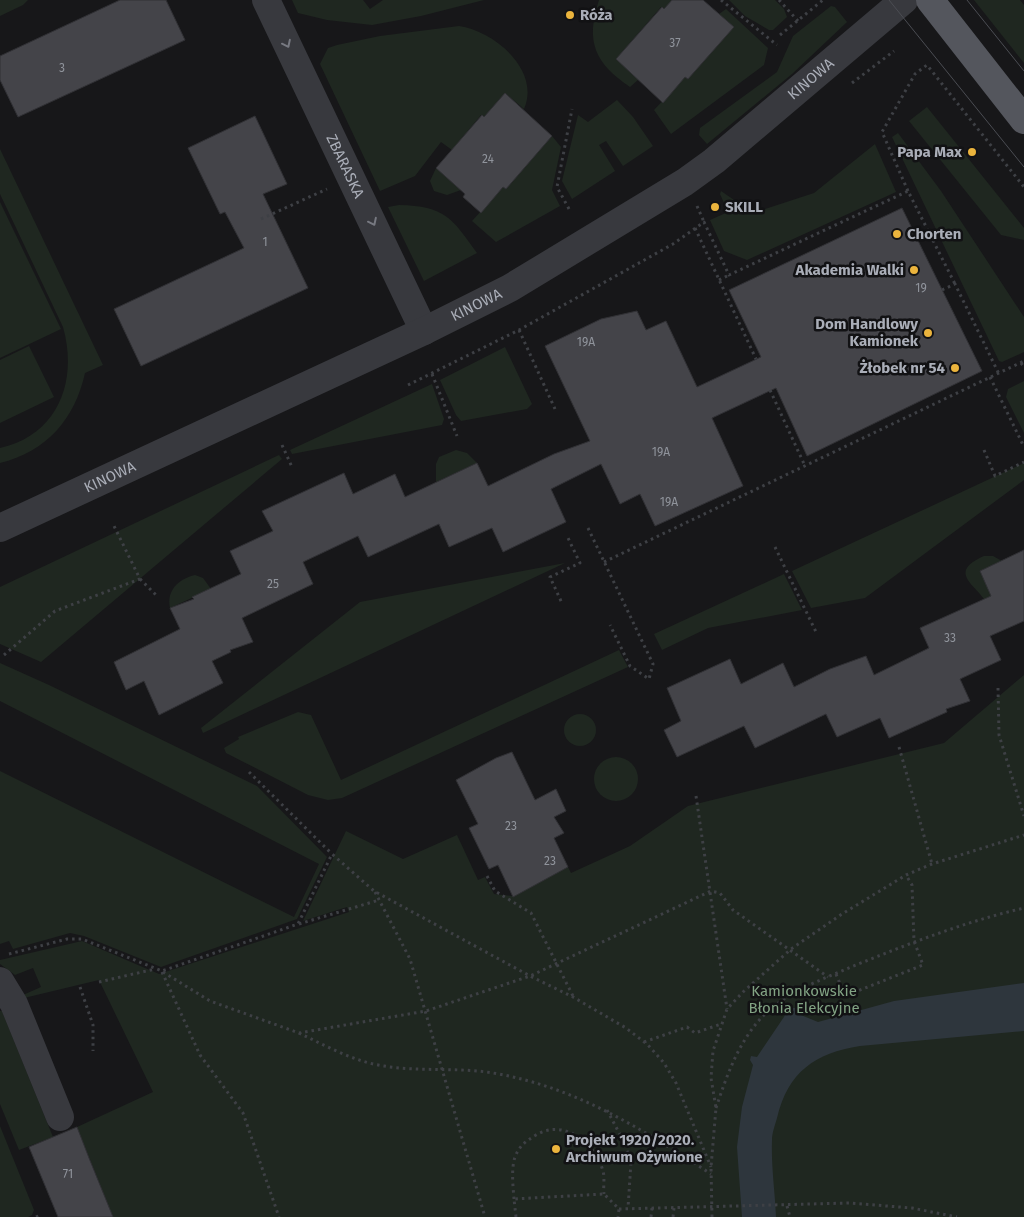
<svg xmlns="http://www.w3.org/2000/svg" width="1024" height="1217" viewBox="0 0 1024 1217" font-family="'Fira Sans',sans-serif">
	<rect width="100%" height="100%" fill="#171719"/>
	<g fill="#1f2720">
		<polygon points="0,0 28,0 23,5 0,16"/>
		<polygon points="292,0 363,0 370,9 383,0 484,0 421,16 372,25 327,20 298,13"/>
		<path d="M 599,0 L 672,0 L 664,9 L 661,7 L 616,59 L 639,79 L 630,87 C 595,63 585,42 599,0 Z"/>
		<polygon points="729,0 775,0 784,9 787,17 773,30 769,30 745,16"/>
		<polygon points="974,0 1020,0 1024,5 1024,63"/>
		<polygon points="831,6 835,7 847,22 792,74 707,144 699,135 700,128 777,72 793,36"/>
		<polygon points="726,9 768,48 764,65 671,134 654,110 685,77 688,79 734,27 719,14"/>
		<path d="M 459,26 C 494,31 541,70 524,109 L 505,93 L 484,117 L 481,115 L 452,150 L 441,142 L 415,176 L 380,191 L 320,64 L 328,48 L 337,45 L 380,36 Z"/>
		<polygon points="617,100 633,117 653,146 623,166 606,141 599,145 615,171 572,199 562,181 578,115 588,122"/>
		<polygon points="927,107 1024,228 1024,240 1001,235 909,121"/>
		<polygon points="898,133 941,191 1024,317 1024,352 1002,362 999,361 892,137"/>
		<polygon points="552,136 561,147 552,190 560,206 496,242 472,221 503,187 506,189"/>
		<polygon points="875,144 896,192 747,260 724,251 710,220 728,212 720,194 721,191 753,213 814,193"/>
		<path d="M 0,149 L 103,365 L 85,373 C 75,419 46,452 0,463 L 0,448 C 59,435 78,380 63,327 L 0,194 Z"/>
		<polygon points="436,168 461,190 447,195 434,191 430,181"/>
		<polygon points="0,202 61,329 0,358"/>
		<path d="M 399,205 C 445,206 452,218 477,253 L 424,281 L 388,207 Z"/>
		<polygon points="29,346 54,397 0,423 0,360"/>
		<polygon points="505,347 532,404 527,409 461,421 456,415 440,380"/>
		<polygon points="1024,381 1024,433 1006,397 1008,389"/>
		<polygon points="432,384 444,419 442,425 292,454 290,450"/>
		<polygon points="456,450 467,453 477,463 436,482 436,464 439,457"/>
		<polygon points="279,455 282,459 41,662 0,644 0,587"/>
		<polygon points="1024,463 1024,480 865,598 811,608 792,571"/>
		<path d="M 984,556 L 993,556 L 1002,561 L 980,571 L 991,595 L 1004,590 L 987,604 C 979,586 945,573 984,556 Z"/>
		<polygon points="565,563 203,733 201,728 360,602"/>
		<polygon points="784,574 802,610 708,628 662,650 654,634"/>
		<path d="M 195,575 L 203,578 L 211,589 L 170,608 C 166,590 179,579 195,575 Z"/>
		<polygon points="619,650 628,667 342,798 328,800 308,795 226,753 224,748 239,739 238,737 298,712 311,715 341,780"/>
		<polygon points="0,663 49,685 257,786 327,857 297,919 161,967 84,936 70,933 13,949 9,941 0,944 0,771 294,917 319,864 0,701"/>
		<polygon points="1024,675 1024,1217 113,1217 77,1127 153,1092 99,980 24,998 23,995 41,987 33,968 15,975 0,964 0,960 82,941 159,974 349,912 347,907 303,921 346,831 403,859 457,835 478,880 485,877 494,894 512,896 568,867 571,873 630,846 688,806 944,743"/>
		<circle cx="580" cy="730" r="16"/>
		<circle cx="616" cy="779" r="22"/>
		<polygon points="0,1011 2,1011 53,1137 19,1150 0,1104"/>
		<polygon points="0,1126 34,1210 32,1215 28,1217 0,1217"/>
	</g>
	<path fill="#2e363d" d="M 1024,983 L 1024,1031 L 860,1046 C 815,1053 788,1072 777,1118 C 775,1125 772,1133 772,1140 C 771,1166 775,1192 776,1217 L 742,1217 L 737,1147 L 742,1107 L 753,1065 L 750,1060 L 751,1056 L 757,1057 L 790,1008 L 795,1008 L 796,1013 L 818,1022 L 894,1001 Z"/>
	<g fill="#444449" stroke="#313135">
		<polygon points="120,0 166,0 185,40 18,117 0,80 0,56"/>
		<polygon points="672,0 703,0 734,27 688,79 685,77 663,103 616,59 662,7 664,9"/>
		<polygon points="505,93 552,136 506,189 503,187 481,213 463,197 465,194 436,168 482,115 484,117"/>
		<polygon points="255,116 287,184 263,194 308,288 141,366 114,309 244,248 225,212 220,214 188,148"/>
		<polygon points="902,208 982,371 807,456 776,388 712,418 743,486 655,526 640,494 620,504 601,464 551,489 566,522 503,552 492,528 449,547 439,524 368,557 358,536 303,562 313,584 242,618 253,642 230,650 231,652 212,661 223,683 159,715 144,681 126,690 114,662 180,629 170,608 194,599 192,597 241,574 230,551 273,531 262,511 344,473 353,494 395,474 405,497 477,463 488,486 554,454 590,441 545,346 601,319 637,311 646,330 666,321 697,387 761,357 729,290"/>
		<polygon points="1024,550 1024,621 990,636 1001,660 960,679 970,701 946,709 947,712 889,738 880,718 837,737 826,714 755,748 744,726 677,757 664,730 681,721 667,688 730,659 741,684 783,663 794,687 830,669 866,656 874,675 929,648 920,628 991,596 980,571"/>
		<polygon points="512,752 535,800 556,789 566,811 554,817 564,833 554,838 568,867 513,897 498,865 489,869 469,828 478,824 456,780 496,758"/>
		<polygon points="77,1127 89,1158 113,1217 58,1217 29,1147"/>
	</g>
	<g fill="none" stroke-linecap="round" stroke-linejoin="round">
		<g stroke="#3e4045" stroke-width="3" stroke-dasharray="2.5 4" stroke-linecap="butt">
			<polyline points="721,0 777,45"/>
			<polyline points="779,0 798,21"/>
			<polyline points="780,35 823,0"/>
			<polyline points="852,83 894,51"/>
			<polyline points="908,191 882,132 915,74 927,65 1024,187"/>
			<polyline points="697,206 704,222"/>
			<polyline points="569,209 557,187 572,109"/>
			<polyline points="261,219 327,189"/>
			<polyline points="695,228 756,359"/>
			<polyline points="719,280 729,275"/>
			<polyline points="942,290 955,284 999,374"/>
			<polyline points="519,330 555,409"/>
			<polyline points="1021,363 1024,367"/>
			<polyline points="432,374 457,436"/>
			<polyline points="990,377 1024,447"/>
			<polyline points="408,385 519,330 673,244 704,222 729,275 908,191 955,284"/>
			<polyline points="770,390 805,466"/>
			<polyline points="282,445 292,467"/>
			<polyline points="984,450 995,476 1024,462"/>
			<polyline points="588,528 653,664 649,679 630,666 610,625"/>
			<polyline points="775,547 816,632"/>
			<polyline points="604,562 1024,361"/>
			<polyline points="140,579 158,597"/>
			<polyline points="561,601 550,577 580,563 568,538"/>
			<polyline points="4,655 55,611 140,579 113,524"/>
			<polyline points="998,688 999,735 1024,816"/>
			<polyline points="899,747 932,864"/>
			<polyline points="249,772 332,854"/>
			<polyline points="696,796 727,1009"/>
			<polyline points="487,876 495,891 531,913 573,996"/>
			<polyline points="375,892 410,959 485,1217"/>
			<polyline points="299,924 379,900"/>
			<polyline points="9,954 67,939 82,939 162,971 298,924 332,854 374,891 530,976 573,997 626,1028 648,1045 664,1063 676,1083 711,1167"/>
			<polyline points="162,972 200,1055 243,1113 279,1217"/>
			<polyline points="163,972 210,1001 299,1033 426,1011 530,976 711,891 720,893 733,910 828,977"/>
			<polyline points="836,974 845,996 923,965 914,941 912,885 906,875"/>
			<polyline points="99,982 155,969"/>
			<polyline points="80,987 93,1025 93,1051"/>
			<path d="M 299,1033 C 326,1046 355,1062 384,1066 C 419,1072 457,1067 493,1073 C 576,1087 642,1129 711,1174"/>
			<polyline points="644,1042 687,1027 695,1033 721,1024"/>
			<path d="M 716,1108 C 727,1075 738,1043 762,1017 C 786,992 821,980 851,967 C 908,944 964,922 1024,908"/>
			<polyline points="607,1110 624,1142 631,1162 628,1208"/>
			<path d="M 514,1199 C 513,1186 511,1169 515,1157 C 519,1146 526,1141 536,1135 C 564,1118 595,1143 603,1171 C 605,1178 603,1187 604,1194"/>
			<polyline points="787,1206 790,1217"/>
			<polyline points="619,1209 849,1203 912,1208 957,1217"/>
			<polyline points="36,1217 41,1215"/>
			<polyline points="516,1217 514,1199 604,1194 619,1209 618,1217"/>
			<polyline points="651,1217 652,1208"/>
			<polyline points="673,1217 674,1208"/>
			<polyline points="712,1217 711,1167 716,1108 711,1078 713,1051 727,1009 743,992 791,949 842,914 906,875 932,864 1024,835"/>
		</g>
		<g stroke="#38393e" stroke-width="28">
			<path id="s1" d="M 266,0 L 424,331"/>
			<path id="s2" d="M 0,528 L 424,331 L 510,288 L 685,182 L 714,161 L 904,0"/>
			<polyline points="0,981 14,1004 60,1117"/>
		</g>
		<polyline stroke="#54565d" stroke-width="28" points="930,0 1024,120"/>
		<g stroke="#4b4d53" stroke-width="1">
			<polyline points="889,0 1024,167"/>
			<polyline points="967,0 1024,71"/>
		</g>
	</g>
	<defs><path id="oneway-chevron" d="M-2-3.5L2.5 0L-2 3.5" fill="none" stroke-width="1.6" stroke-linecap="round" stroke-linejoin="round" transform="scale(1.25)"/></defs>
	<g stroke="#777981">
		<use href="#oneway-chevron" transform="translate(287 44) rotate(64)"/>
		<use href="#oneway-chevron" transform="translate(373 222) rotate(64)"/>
	</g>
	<g fill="#ebb43d" stroke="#121214" stroke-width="2">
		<circle cx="570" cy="15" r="5"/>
		<circle cx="972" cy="152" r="5"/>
		<circle cx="715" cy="207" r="5"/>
		<circle cx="897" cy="234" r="5"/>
		<circle cx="914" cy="270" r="5"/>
		<circle cx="928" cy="333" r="5"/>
		<circle cx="955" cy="368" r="5"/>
		<circle cx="556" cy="1149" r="5"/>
	</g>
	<g text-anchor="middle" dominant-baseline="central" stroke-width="5" stroke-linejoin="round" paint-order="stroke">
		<g font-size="12" fill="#90949c">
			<text x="675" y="43">37</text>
			<text x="62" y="68">3</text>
			<text x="488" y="159">24</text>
			<text x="265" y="242">1</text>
			<text x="921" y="288">19</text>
			<text x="586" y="342">19A</text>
			<text x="661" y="452">19A</text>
			<text x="669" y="502">19A</text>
			<text x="273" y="584">25</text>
			<text x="950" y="638">33</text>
			<text x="511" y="826">23</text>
			<text x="550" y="861">23</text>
			<text x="68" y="1174">71</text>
		</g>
		<g font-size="15" font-weight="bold" fill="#aaaeb8" stroke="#121214" text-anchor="start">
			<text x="580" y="15">Róża</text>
			<text x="962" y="152" text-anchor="end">Papa Max</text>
			<text x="725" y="207">SKILL</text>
			<text x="907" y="234">Chorten</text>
			<text x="904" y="270" text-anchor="end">Akademia Walki</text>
			<text x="918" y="324" text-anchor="end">Dom Handlowy<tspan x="918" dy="17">Kamionek</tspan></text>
			<text x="945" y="368" text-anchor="end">Żłobek nr 54</text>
			<text x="566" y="1140">Projekt 1920/2020.<tspan x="566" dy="17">Archiwum Ożywione</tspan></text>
		</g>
		<g font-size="15" fill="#aaaeb8" stroke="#121214">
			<text stroke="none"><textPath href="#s2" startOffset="931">KINOWA</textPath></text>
			<text stroke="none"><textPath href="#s1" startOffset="184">ZBARASKA</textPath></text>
			<text stroke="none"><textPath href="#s2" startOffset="526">KINOWA</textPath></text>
			<text stroke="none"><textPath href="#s2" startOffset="121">KINOWA</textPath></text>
		</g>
		<g font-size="15" fill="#82a384" stroke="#121214">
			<text x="804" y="991">Kamionkowskie<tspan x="804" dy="17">Błonia Elekcyjne</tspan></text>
		</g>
	</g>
</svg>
